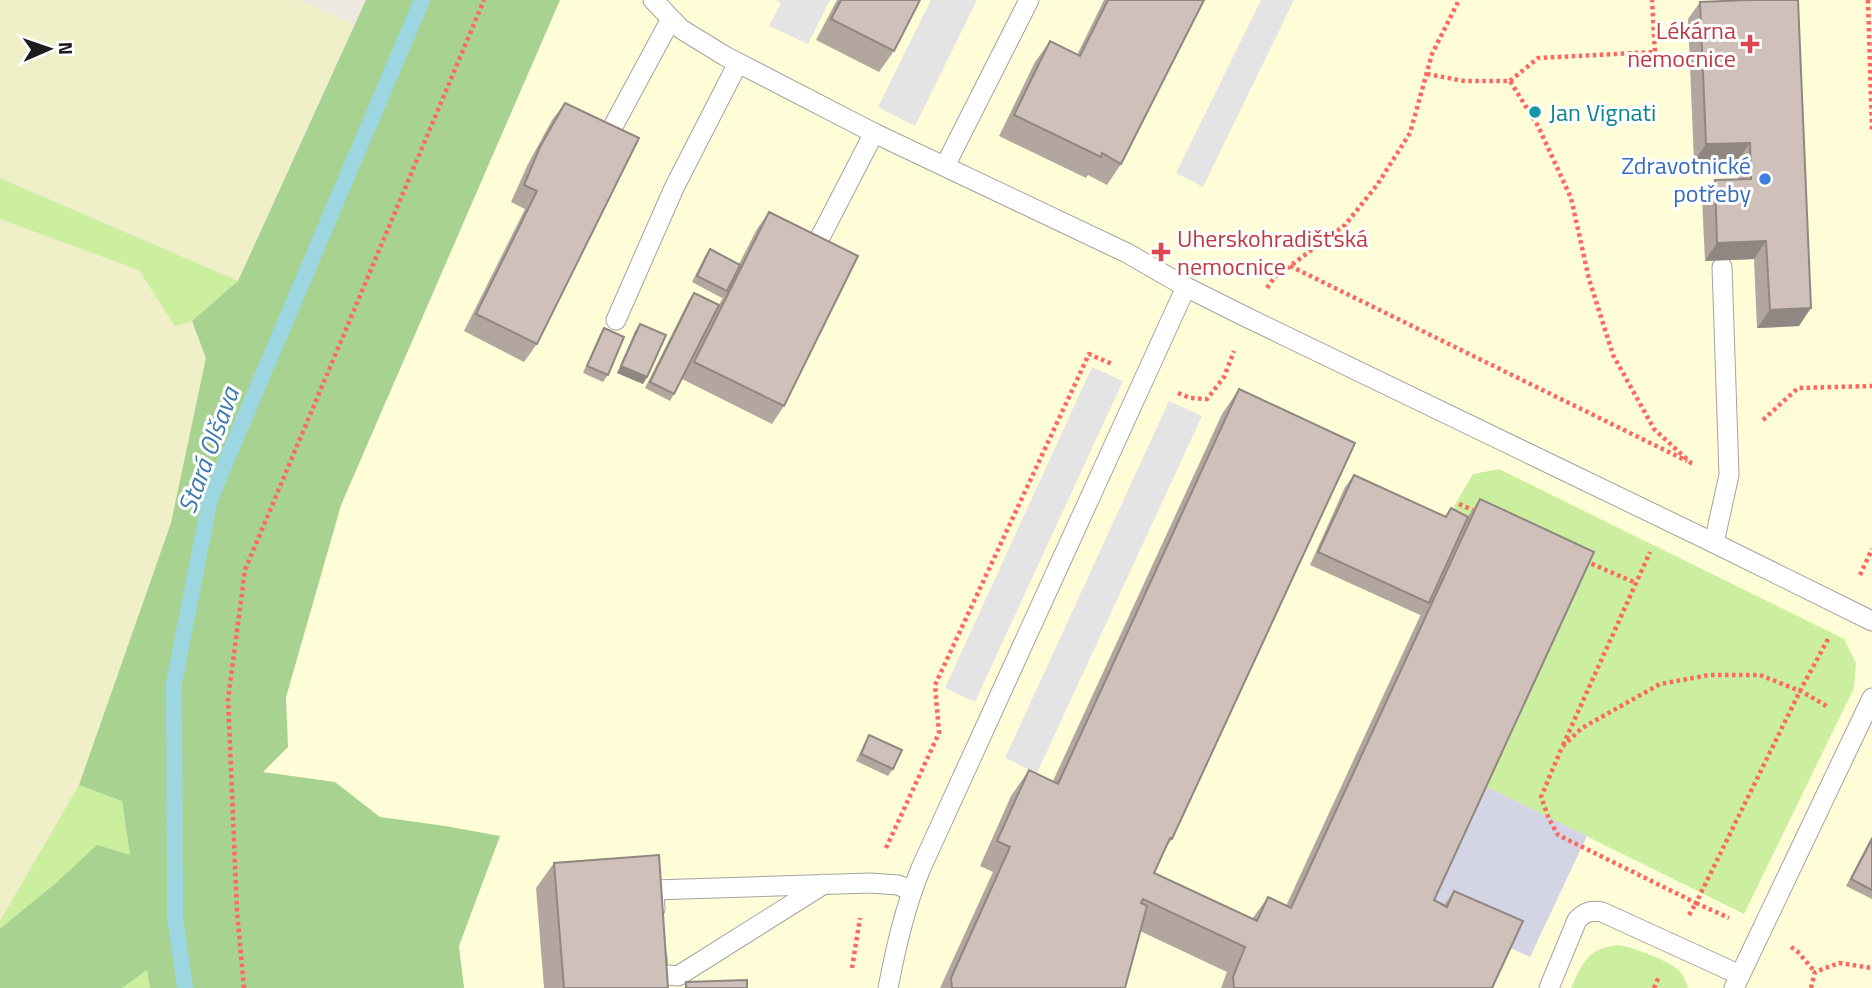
<svg xmlns="http://www.w3.org/2000/svg" width="1872" height="988" viewBox="0 0 1872 988" font-family="'Titillium Web',sans-serif">
	<rect width="100%" height="100%" fill="#eee9e0"/>
	<polygon fill="#fffdd8" points="560,0 1872,0 1872,988 288,988 262,772 288,747 286,697 341,505"/>
	<g fill="#eff0c8">
		<polygon points="0,0 299,0 354,24 238,281 0,177"/>
		<polygon points="0,219 139,270 175,326 192,321 206,358 171,523 79,785 0,921"/>
	</g>
	<g fill="#cbef9f">
		<polygon points="0,178 238,281 192,321 175,326 139,270 0,219"/>
		<polygon points="1499,469 1844,639 1856,663 1854,688 1744,914 1483,785 1450,513 1473,474"/>
		<polygon points="79,785 122,801 150,988 0,988 0,921"/>
		<path d="M 1619,945 C 1635,948 1664,959 1677,969 C 1683,974 1686,981 1688,988 L 1571,988 C 1583,962 1588,948 1619,945 Z"/>
	</g>
	<polygon fill="#a7d290" points="366,0 560,0 341,505 286,697 288,747 263,772 335,782 380,817 445,826 500,836 459,946 464,988 150,988 147,970 122,988 0,988 0,929 56,883 97,845 130,855 122,801 79,785 171,523 206,358 192,321 238,281"/>
	<g fill="#e4e4e4">
		<polygon points="776,0 830,0 808,44 769,26 781,3"/>
		<polygon points="931,0 977,0 915,126 878,107"/>
		<polygon points="1261,0 1294,0 1203,187 1176,173"/>
		<polygon points="1092,367 1123,381 975,702 945,688"/>
		<polygon points="1169,401 1202,416 1037,773 1005,758"/>
	</g>
	<polygon fill="#d4d5e4" points="1483,785 1587,836 1530,957 1425,909"/>
	<g fill="none" stroke-linecap="round" stroke-linejoin="round">
		<polyline stroke="#9bd6e1" stroke-width="16" points="185,988 175,917 174,683 210,499 422,0"/>
		<g stroke="#a3a3a3" stroke-width="21">
			<g id="service">
				<polyline points="653,0 681,29 725,56 874,133 1127,253 1186,287 1246,317 1714,543 1872,621"/>
				<polyline points="610,132 671,19"/>
				<polyline points="945,166 1029,0"/>
				<polyline points="810,257 874,133"/>
				<polyline points="616,320 674,188 738,63"/>
				<polyline points="1714,543 1729,475 1722,267"/>
				<polyline points="655,909 654,890 870,883 898,885 912,891"/>
				<polyline points="657,957 658,974 678,976 824,884"/>
				<path d="M 888,988 C 896,947 905,907 921,868 L 1186,287"/>
				<path d="M 1549,988 L 1577,920 C 1585,912 1591,910 1602,912 L 1740,975"/>
				<polyline points="1734,988 1872,698"/>
			</g>
		</g>
		<g stroke="#ff6760" stroke-width="4.5" stroke-dasharray="3.5 3.5" stroke-linecap="butt">
			<polyline points="1868,0 1872,132"/>
			<polyline points="1427,74 1464,81 1510,81 1538,126 1571,198 1589,279 1613,355 1654,429 1691,463 1694,464"/>
			<polyline points="1510,81 1538,58 1655,52 1652,0"/>
			<polyline points="1290,266 1687,461"/>
			<polyline points="1267,288 1274,278 1345,225 1377,185 1410,133 1432,54 1459,0"/>
			<polyline points="1178,393 1190,398 1207,399 1224,377 1234,351"/>
			<polyline points="1763,420 1798,388 1872,386"/>
			<polyline points="1459,504 1475,511"/>
			<polyline points="1585,561 1636,583"/>
			<polyline points="1860,575 1872,549"/>
			<polyline points="1828,639 1800,691 1696,903 1558,835 1549,819 1541,797 1562,747 1582,728 1660,684 1709,675 1760,675 1800,691 1801,691 1828,707"/>
			<polyline points="1563,745 1650,552"/>
			<polyline points="886,848 939,733 935,685 1089,354 1112,364"/>
			<polyline points="1689,915 1696,903 1729,918"/>
			<polyline points="1791,947 1797,951 1815,972"/>
			<polyline points="852,968 860,918"/>
			<polyline points="244,988 237,912 228,699 245,570 484,0"/>
			<polyline points="1654,988 1659,976"/>
			<polyline points="1811,988 1815,972 1839,963 1872,968"/>
		</g>
		<use href="#service" stroke="#fff" stroke-width="19"/>
	</g>
	<g fill="#b2a69f">
		<polygon points="837,0 920,0 894,51 879,72 816,40"/>
		<polygon points="1104,0 1204,0 1121,164 1107,185 1088,175 1086,178 999,136 1035,62 1050,41 1077,55"/>
		<polygon points="1749,0 1799,326 1757,328 1754,259 1705,261 1702,198 1715,180 1738,179 1738,160 1694,161 1688,19 1700,2"/>
		<polygon points="565,103 537,344 524,362 464,331 525,209 511,202 528,164 552,120"/>
		<polygon points="769,212 784,406 772,424 682,379 724,295 722,298 692,282 705,256 710,249 739,264 757,229"/>
		<polygon points="694,293 674,394 670,401 645,388 689,300"/>
		<polygon points="640,324 647,377 643,384 617,373 635,331"/>
		<polygon points="604,328 608,375 603,382 583,373 600,334"/>
		<polygon points="1239,389 1172,839 1166,847 1154,873 1252,919 1268,897 1286,906 1421,614 1420,615 1310,565 1345,487 1354,475 1445,517 1451,508 1468,516 1480,499 1434,900 1444,905 1454,891 1492,988 1221,988 1227,972 1140,931 1125,988 940,988 993,872 980,866 1011,796 1029,770 1053,781 1222,414"/>
		<polygon points="869,735 893,769 888,776 856,761 865,742"/>
		<polygon points="1872,836 1872,899 1846,886"/>
		<polygon points="554,863 668,988 544,988 536,888"/>
	</g>
	<g fill="#918782">
		<polygon points="1750,143 1738,160 1694,161 1706,144"/>
		<polygon points="1766,241 1754,259 1705,261 1717,243"/>
		<polygon points="1811,308 1799,326 1757,328 1770,310"/>
		<polygon points="621,366 647,377 643,384 617,373"/>
	</g>
	<g fill="#cfc1b9" stroke="#918782" stroke-width="2">
		<polygon points="841,0 920,0 894,51 831,19"/>
		<polygon points="1108,0 1204,0 1121,164 1102,153 1101,157 1014,115 1050,41 1080,56"/>
		<polygon points="1749,0 1798,0 1811,308 1770,310 1766,241 1717,243 1715,180 1751,179 1750,143 1706,144 1700,2"/>
		<polygon points="565,103 639,138 537,344 476,314 537,191 524,185 540,147"/>
		<polygon points="769,212 858,256 784,406 694,362"/>
		<polygon points="710,249 740,265 727,291 697,276"/>
		<polygon points="694,293 719,305 674,394 650,382"/>
		<polygon points="640,324 666,335 647,377 621,366"/>
		<polygon points="604,328 624,337 608,375 587,366"/>
		<polygon points="1239,389 1355,443 1172,839 1170,838 1154,873 1257,921 1268,897 1291,908 1480,499 1594,552 1434,900 1447,907 1454,891 1523,921 1492,988 1234,988 1233,977 1245,947 1143,899 1141,903 1147,906 1125,988 952,988 951,978 1010,847 997,841 1029,770 1058,784"/>
		<polygon points="1354,475 1446,517 1451,508 1468,517 1429,603 1318,552"/>
		<polygon points="869,735 902,750 893,769 861,754"/>
		<polygon points="1872,839 1872,890 1851,879"/>
		<polygon points="659,855 668,988 564,988 554,863"/>
		<polygon points="747,980 747,988 686,988 686,982"/>
	</g>
	<g fill="#e0444e" stroke="#fff" stroke-width="2.5">
		<path d="M1746.5 33.5h7v7h7v7h-7v7h-7v-7h-7v-7h7z"/>
		<path d="M1157.5 241.5h7v7h7v7h-7v7h-7v-7h-7v-7h7z"/>
	</g>
	<circle fill="#0f9aa8" stroke="#fff" stroke-width="2.5" cx="1535" cy="112" r="7"/>
	<circle fill="#3f7fe0" stroke="#fff" stroke-width="2.5" cx="1765" cy="179" r="7"/>
	<g text-anchor="middle" dominant-baseline="central" stroke-width="6" stroke-linejoin="round" paint-order="stroke">
		<g font-size="24" fill="#be3a42" stroke="#fff" text-anchor="end">
			<text x="1736" y="30">Lékárna<tspan x="1736" dy="28">nemocnice</tspan></text>
			<text x="1177" y="238" text-anchor="start">Uherskohradišťská<tspan x="1177" dy="28">nemocnice</tspan></text>
		</g>
		<g font-size="24" fill="#0d838f" stroke="#fff" text-anchor="start">
			<text x="1549" y="112">Jan Vignati</text>
		</g>
		<g font-size="24" fill="#366cbe" stroke="#fff" text-anchor="end">
			<text x="1751" y="165">Zdravotnické<tspan x="1751" dy="28">potřeby</tspan></text>
		</g>
		<g font-size="26" font-style="italic" fill="#3d7bac" stroke="#fff">
			<text transform="translate(208 450) rotate(-70)">Stará Olšava</text>
		</g>
	</g>
	<g transform="translate(49 49) rotate(88)" stroke="#ffffff" stroke-width="5" paint-order="stroke">
	<path d="M0-5L12 26L0 18L-12 26Z" fill="#1c1c1c"/>
	<text y="-10" font-size="19" font-weight="bold" text-anchor="middle" fill="#1c1c1c">N</text>
	</g>
</svg>
